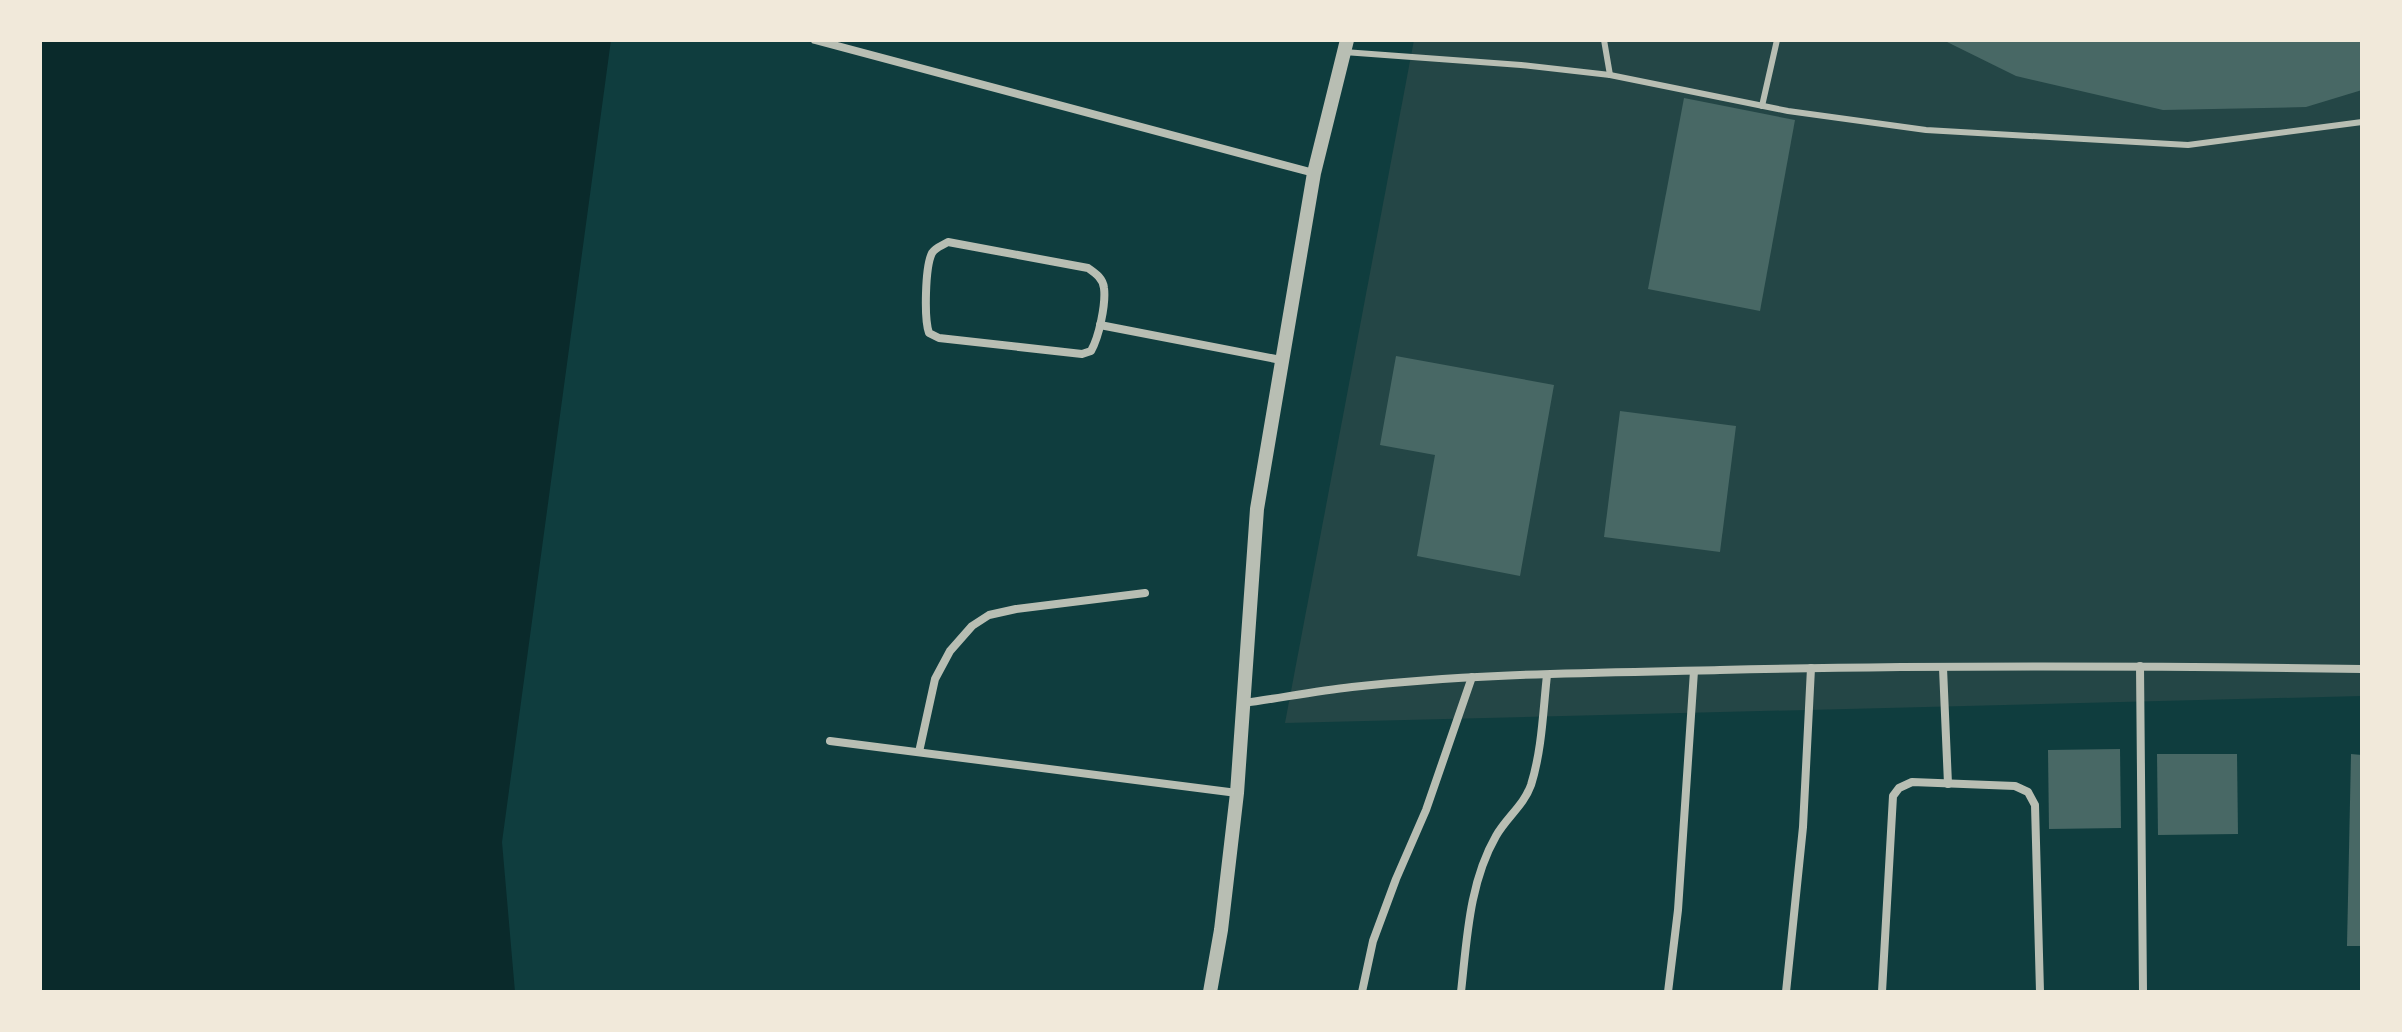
<svg xmlns="http://www.w3.org/2000/svg" width="2402" height="1032" viewBox="0 0 2402 1032" font-family="Literata,serif">
	<rect width="100%" height="100%" fill="#0f3d3e"/>
	<polygon fill="#244646" points="1414,40 2362,40 2362,696 1285,723"/>
	<polygon fill="#0a2a2b" points="40,40 611,40 502,842 515,992 40,992"/>
	<g fill="#486865">
		<polygon points="1943,40 2362,40 2362,90 2306,107 2163,110 2016,76"/>
		<polygon points="1684,98 1795,120 1760,311 1648,289"/>
		<polygon points="1396,356 1554,385 1520,576 1417,556 1435,455 1380,445"/>
		<polygon points="1620,411 1736,426 1720,552 1604,537"/>
		<polygon points="2120,749 2121,828 2049,829 2048,750"/>
		<polygon points="2157,754 2237,754 2238,834 2158,835"/>
		<polygon points="2351,754 2362,755 2362,946 2347,946"/>
	</g>
	<g fill="none" stroke-linecap="round" stroke-linejoin="round">
		<g stroke="#b8beb3" stroke-width="6">
			<polyline points="1604,40 1610,75"/>
			<polyline points="1344,52 1521,65 1610,75 1788,111 1926,130 2188,145 2362,122"/>
			<polyline points="1762,106 1777,40"/>
		</g>
		<g stroke="#b8beb3" stroke-width="8">
			<polyline points="815,40 1314,173"/>
			<path d="M 948,242 L 1088,268 C 1095,273 1103,278 1104,288 C 1106,304 1099,337 1091,351 L 1082,354 L 939,338 L 929,333 C 924,319 925,267 932,253 C 936,247 942,246 948,242 Z"/>
			<polyline points="1100,325 1281,360"/>
			<polyline points="2140,666 2143,992"/>
			<polyline points="1943,668 1948,784"/>
			<path d="M 1244,703 C 1280,698 1316,691 1352,687 C 1474,673 1598,673 1720,670 C 1934,665 2148,666 2362,669"/>
			<polyline points="830,741 1237,793"/>
			<polyline points="919,752 935,679 950,651 972,626 989,615 1016,609 1145,593"/>
			<polyline points="1362,992 1373,941 1396,879 1426,810 1472,677"/>
			<path d="M 1461,992 C 1467,939 1469,883 1496,836 C 1506,818 1524,805 1531,785 C 1542,750 1543,711 1547,675"/>
			<polyline points="1668,992 1678,910 1694,671"/>
			<polyline points="1786,992 1803,827 1811,668"/>
			<polyline points="1882,992 1893,796 1899,788 1912,782 2015,786 2028,792 2035,805 2040,992"/>
		</g>
		<polyline stroke="#b8beb3" stroke-width="14" points="1210,992 1221,930 1237,793 1257,509 1314,173 1347,40"/>
	</g>
	<rect width="2402" height="1032" fill="none" stroke="#f1e9da" stroke-width="84"/>
</svg>
